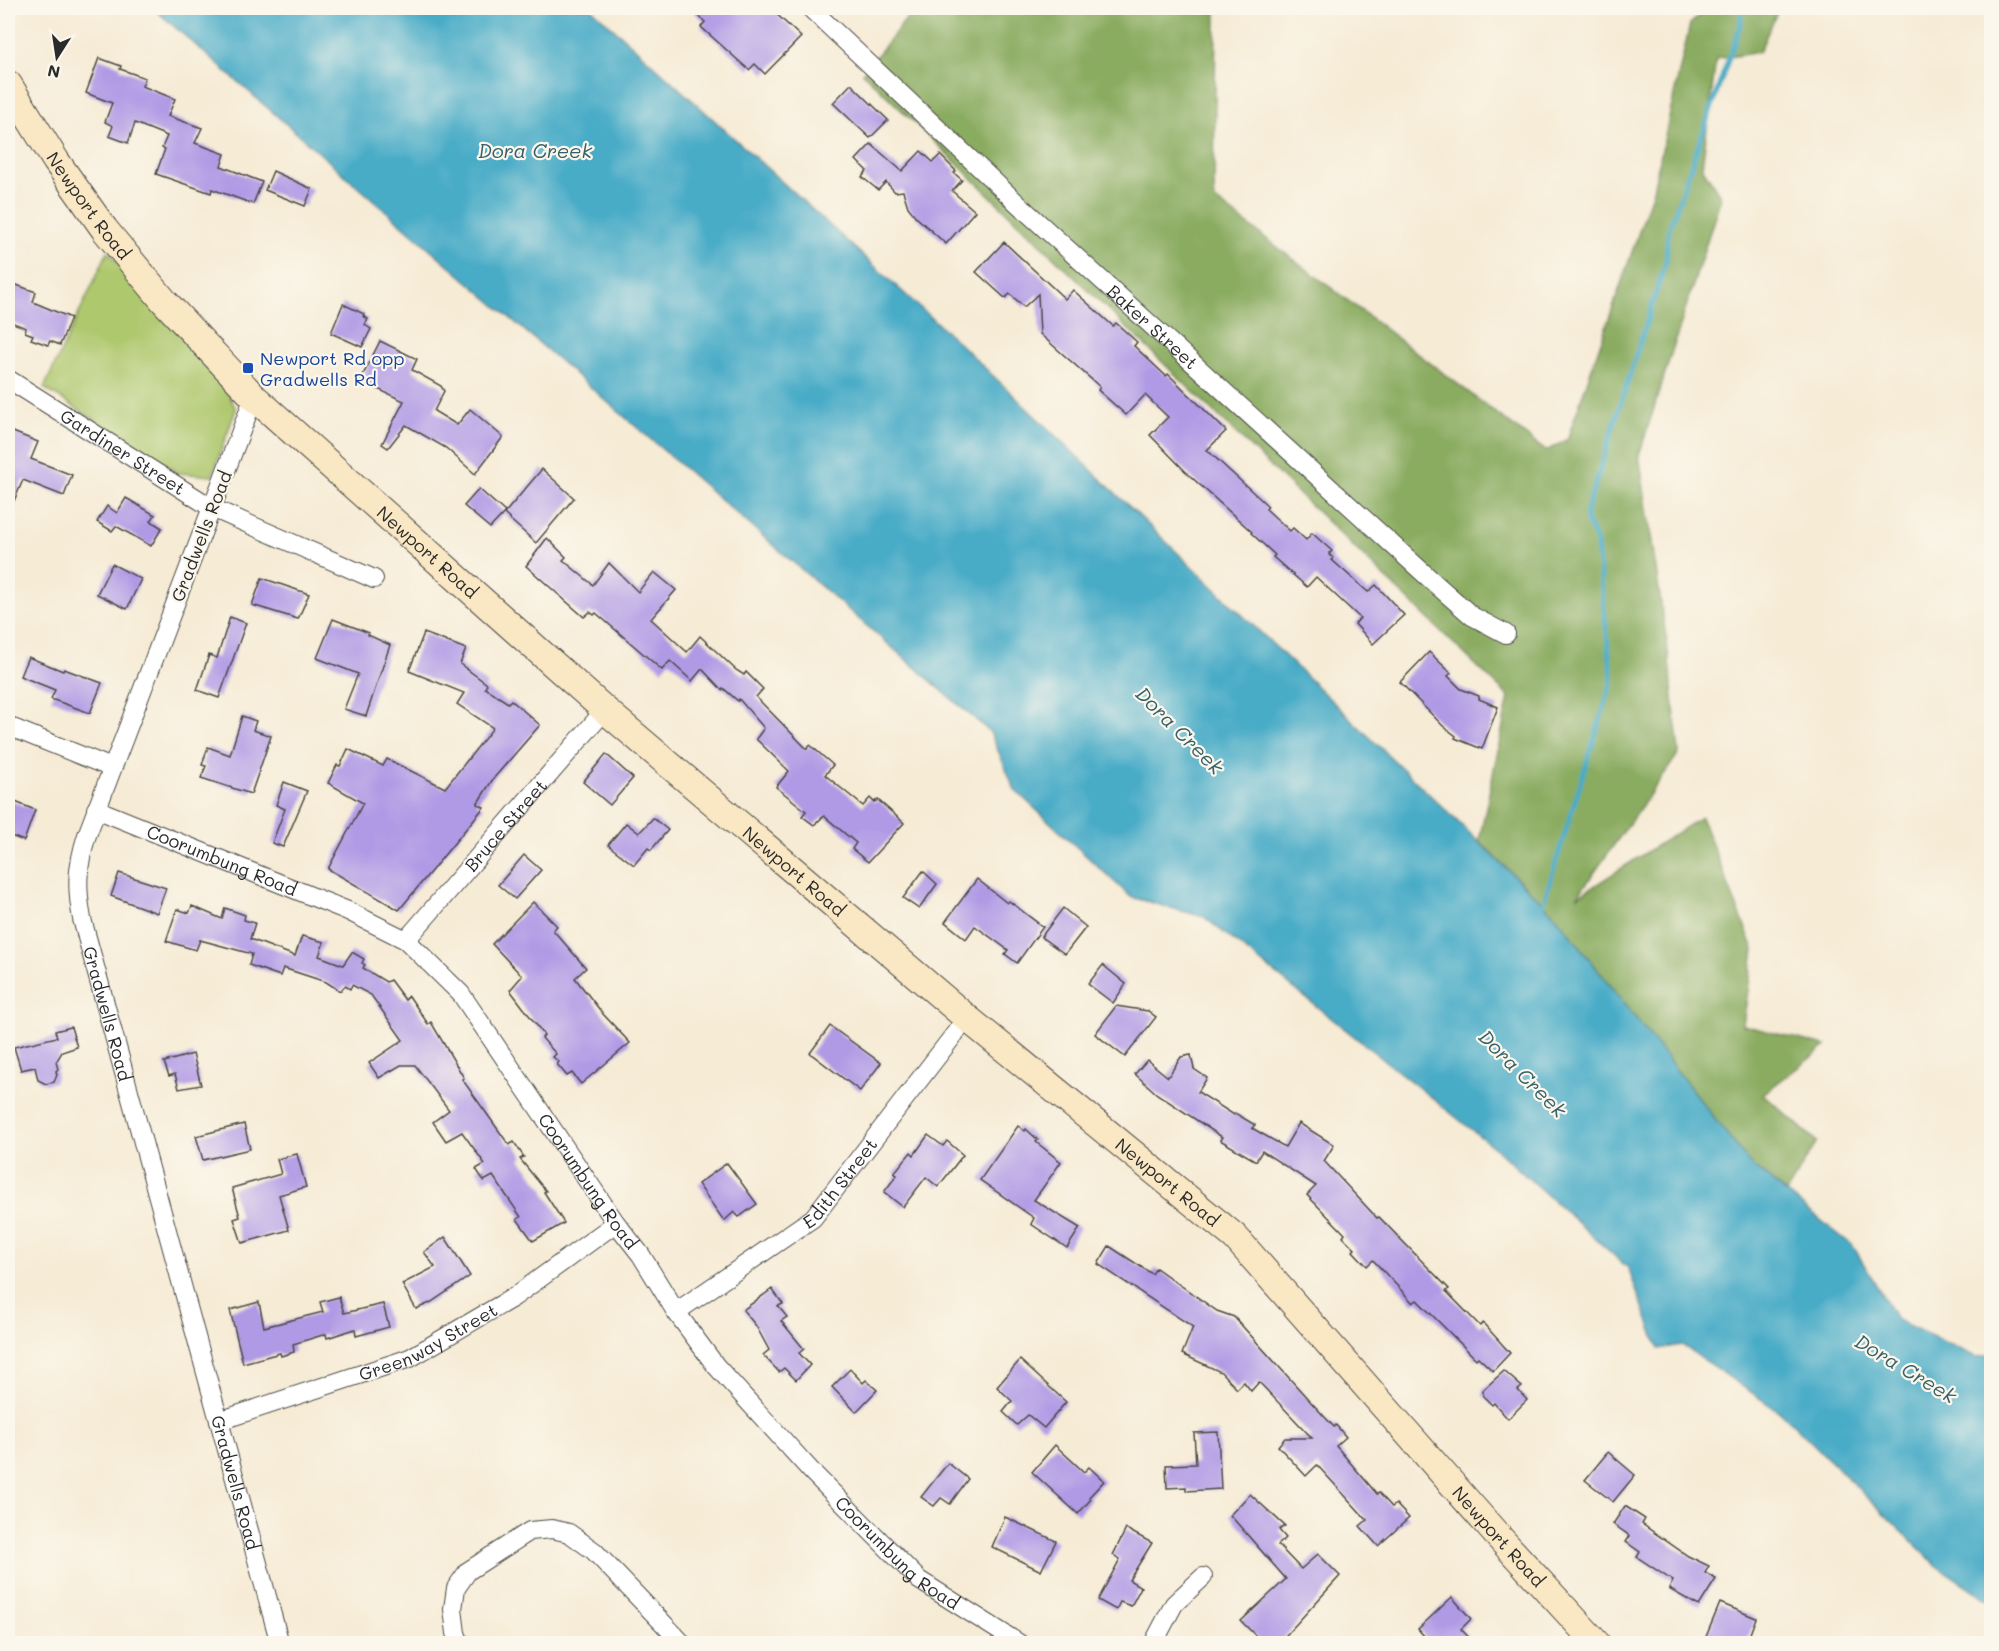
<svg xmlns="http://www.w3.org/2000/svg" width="1999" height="1651" viewBox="0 0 1999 1651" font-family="Mali,sans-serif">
	<rect width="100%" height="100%" fill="#fbf7ec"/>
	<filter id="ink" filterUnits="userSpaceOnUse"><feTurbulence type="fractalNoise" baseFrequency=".0167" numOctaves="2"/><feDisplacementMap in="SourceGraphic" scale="12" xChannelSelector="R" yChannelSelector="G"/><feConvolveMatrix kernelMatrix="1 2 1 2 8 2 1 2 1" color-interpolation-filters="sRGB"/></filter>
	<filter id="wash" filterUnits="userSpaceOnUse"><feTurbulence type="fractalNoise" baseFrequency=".008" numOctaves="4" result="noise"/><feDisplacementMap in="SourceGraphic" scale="24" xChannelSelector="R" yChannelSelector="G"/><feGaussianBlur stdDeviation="1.35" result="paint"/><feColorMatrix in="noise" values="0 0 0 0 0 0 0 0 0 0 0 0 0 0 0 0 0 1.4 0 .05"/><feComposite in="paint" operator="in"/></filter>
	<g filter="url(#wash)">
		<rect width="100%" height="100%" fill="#f6ebd5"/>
		<polygon fill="#aec86d" stroke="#6c7a4c" stroke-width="1.5" points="108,251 225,388 236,409 212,476 179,473 44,388"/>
		<polygon fill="#8aac60" stroke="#5a6c46" stroke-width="1.5" points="915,8 1216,8 1214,199 1546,451 1567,440 1652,194 1690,24 1709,8 1779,8 1759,52 1716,59 1702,167 1721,197 1639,455 1668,650 1679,753 1577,897 1701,817 1754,949 1743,1025 1826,1046 1763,1094 1817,1142 1786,1193 1750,1164 1555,915 1479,841 1509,697 863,73"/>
		<polygon fill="#48acc7" stroke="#3a6c79" stroke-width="1.5" points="153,8 591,8 961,345 1555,915 1750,1164 1853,1246 1897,1320 1977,1357 1991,1355 1991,1602 1936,1565 1784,1415 1682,1345 1659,1349 1628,1268 1496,1149 1204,917 1131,897 1015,790 990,732 386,211"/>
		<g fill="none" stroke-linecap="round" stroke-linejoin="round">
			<polyline stroke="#48acc7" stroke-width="5" points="1543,904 1612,681 1597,544 1585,516 1666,261 1668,232 1740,26 1742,8"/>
		</g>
		<g id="blocks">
			<g fill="#b099e5">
				<polygon points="690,8 770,8 801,37 765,74 755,64 749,70 701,27 705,22"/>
				<polygon points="99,58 121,66 120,69 145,78 142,86 175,99 168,116 202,128 195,143 225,154 221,166 262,182 253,204 212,189 211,193 156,174 165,149 162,148 167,136 135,123 128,143 109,136 113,126 105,122 112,103 86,93"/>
				<polygon points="851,84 888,120 870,138 833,103"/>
				<polygon points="871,144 902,171 921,151 933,162 940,155 956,171 954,173 962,180 952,191 975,211 946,244 916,217 908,207 903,191 895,192 886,182 878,190 862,177 867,171 856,160"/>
				<polygon points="273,171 312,189 305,206 265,190"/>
				<polygon points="1004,242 1065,299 1073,290 1113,326 1116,323 1137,342 1134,346 1166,376 1168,374 1226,431 1207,450 1268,506 1266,509 1290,531 1293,528 1306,540 1312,533 1332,551 1329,554 1333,558 1332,560 1368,592 1376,585 1404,615 1373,644 1355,624 1360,618 1316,577 1307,587 1273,557 1275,555 1251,533 1252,532 1189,475 1150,435 1168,417 1145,395 1126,415 1098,390 1100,387 1040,334 1038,294 1024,307 1010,294 1005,298 976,272"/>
				<polygon points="8,282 36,292 33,302 71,318 60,345 50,341 48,345 31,339 33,335 25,332 26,328 8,321"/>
				<polygon points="343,304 364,314 363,316 368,319 365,325 371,329 362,347 331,333"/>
				<polygon points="380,341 417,359 412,370 441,386 444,391 434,411 457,425 470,409 503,437 475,474 446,448 406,425 388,448 382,444 404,401 360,381"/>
				<polygon points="8,430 38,442 31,459 72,475 64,496 23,480 8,515"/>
				<polygon points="542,469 574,498 536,543 504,514"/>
				<polygon points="479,489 505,512 490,528 464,506"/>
				<polygon points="126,498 155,515 151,521 162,528 151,546 116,526 112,531 97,522 107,506 117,513"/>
				<polygon points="547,538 566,557 563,560 593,585 609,563 638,592 654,572 676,590 651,619 687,652 700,636 736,670 744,675 746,672 763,689 756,697 807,749 810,745 833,765 825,775 863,806 870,798 874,802 878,800 904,823 868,862 852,849 856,843 824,816 814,825 802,816 806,811 776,787 789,771 756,739 764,728 739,699 738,701 723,688 722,690 702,669 692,681 670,661 662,670 596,613 594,615 590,612 584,617 526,566"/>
				<polygon points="112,564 141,579 127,609 97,594"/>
				<polygon points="262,578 309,594 298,619 252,605"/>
				<polygon points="230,617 246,623 219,698 197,690 209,655 217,658"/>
				<polygon points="333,619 369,633 368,635 390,645 366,716 344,709 358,674 317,658"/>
				<polygon points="424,633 466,649 460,664 487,684 485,688 508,703 511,700 540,725 493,779 477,804 484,807 399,910 328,869 363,803 328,783 337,765 340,766 348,749 383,766 387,759 445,788 493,728 457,704 464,693 409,671"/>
				<polygon points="1429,652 1451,673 1448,676 1461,689 1479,696 1479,699 1498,707 1482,749 1455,738 1456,736 1443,726 1400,682"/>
				<polygon points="28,657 63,671 64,669 102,683 90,713 51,699 55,690 20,676"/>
				<polygon points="242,716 256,721 253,730 271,736 251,794 201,778 206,766 202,765 208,747 230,755"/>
				<polygon points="606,754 633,778 610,805 583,782"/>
				<polygon points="284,782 307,791 283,847 272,843 285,809 276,805"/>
				<polygon points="8,799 35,810 24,841 8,835"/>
				<polygon points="653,818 668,830 651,850 648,848 634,865 608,845 626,823 639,833"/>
				<polygon points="524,855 541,870 515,899 498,885"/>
				<polygon points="923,871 937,884 919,909 903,898"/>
				<polygon points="119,873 166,888 157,913 111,896"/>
				<polygon points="977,879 1007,903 1009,901 1043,927 1017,963 1005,954 1008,950 975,926 966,939 945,922"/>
				<polygon points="533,902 557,926 553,930 586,968 575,978 603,1014 630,1043 581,1084 572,1073 567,1076 557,1064 559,1062 553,1057 556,1054 542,1038 544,1035 510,990 522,976 492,944"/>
				<polygon points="192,906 222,919 225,908 245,915 244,920 255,923 250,939 295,956 302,936 324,942 319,956 343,965 352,952 364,959 362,963 365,965 363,968 386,982 390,980 405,1000 409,996 428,1024 431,1022 464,1078 462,1079 509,1145 514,1142 524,1157 520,1159 546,1191 544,1192 564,1223 533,1241 517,1219 521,1217 493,1176 484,1181 476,1169 485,1164 462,1132 446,1141 433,1122 449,1110 415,1065 401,1065 379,1078 369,1063 403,1040 371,995 352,985 350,989 345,986 340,991 326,982 283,968 280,976 249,965 252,954 200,940 196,950 166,941 177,909 189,913"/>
				<polygon points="1063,908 1086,927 1065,954 1041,937"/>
				<polygon points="1103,965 1126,984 1113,1003 1088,984"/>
				<polygon points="1116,1006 1148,1011 1156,1017 1125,1057 1095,1034"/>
				<polygon points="830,1026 881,1063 860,1091 810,1053"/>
				<polygon points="71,1027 77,1047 62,1052 56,1062 58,1069 56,1071 57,1075 54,1082 46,1084 38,1080 35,1067 21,1070 14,1047 57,1037 55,1031"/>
				<polygon points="193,1054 201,1085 179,1089 175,1074 169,1076 164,1062"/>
				<polygon points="1191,1055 1194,1069 1207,1078 1198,1092 1234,1115 1235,1113 1255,1125 1252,1128 1285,1147 1299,1123 1334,1145 1324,1161 1377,1218 1379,1217 1449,1289 1446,1291 1480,1326 1483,1323 1510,1353 1493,1371 1478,1357 1476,1359 1417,1300 1413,1303 1373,1260 1367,1266 1353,1251 1355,1249 1343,1237 1345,1234 1307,1195 1316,1186 1262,1151 1256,1161 1220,1140 1222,1137 1157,1094 1135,1074 1147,1060 1168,1077 1181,1057"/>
				<polygon points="244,1124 250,1149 203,1160 196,1136"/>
				<polygon points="1018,1126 1025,1131 1026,1129 1038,1140 1036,1142 1061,1162 1034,1200 1080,1228 1067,1248 1031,1224 1034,1218 980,1180"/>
				<polygon points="928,1135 943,1146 947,1141 963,1155 938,1187 926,1177 903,1207 884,1192 897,1175 894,1173 911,1152 914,1155"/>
				<polygon points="297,1154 306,1187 279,1195 289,1230 242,1243 234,1219 240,1217 232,1188 281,1174 277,1159"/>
				<polygon points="727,1163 757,1204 739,1217 734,1212 724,1221 698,1184"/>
				<polygon points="445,1237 470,1276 430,1303 416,1309 402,1284 435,1267 424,1252"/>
				<polygon points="1109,1246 1152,1274 1156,1268 1217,1311 1234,1317 1309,1400 1334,1427 1336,1425 1346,1437 1336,1446 1377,1494 1379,1493 1392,1507 1396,1504 1409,1518 1378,1546 1360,1526 1367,1520 1317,1465 1306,1476 1278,1446 1285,1438 1312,1438 1259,1382 1251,1391 1244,1382 1237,1389 1221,1372 1182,1354 1193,1327 1098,1264"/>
				<polygon points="772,1289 783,1304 778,1306 787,1317 781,1321 804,1349 799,1353 810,1365 796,1380 784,1368 779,1372 763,1355 769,1350 756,1326 743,1310"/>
				<polygon points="339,1297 344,1313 383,1304 389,1327 356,1336 355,1329 327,1338 326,1334 293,1344 294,1352 281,1356 280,1353 243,1363 230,1310 259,1302 264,1327 323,1312 320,1302"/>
				<polygon points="1020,1360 1066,1402 1044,1428 1028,1415 1017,1425 1003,1412 1012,1401 997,1387"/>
				<polygon points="850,1369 863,1383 866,1380 877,1390 856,1412 832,1387"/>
				<polygon points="1504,1371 1522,1387 1518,1390 1527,1400 1508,1419 1494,1403 1492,1405 1483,1396 1483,1390"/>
				<polygon points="1218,1432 1221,1489 1186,1491 1186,1487 1167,1488 1166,1465 1196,1464 1194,1433"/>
				<polygon points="1055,1445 1084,1472 1089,1467 1104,1481 1089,1497 1091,1499 1078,1514 1032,1472"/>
				<polygon points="1608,1452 1635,1475 1613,1502 1585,1480"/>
				<polygon points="948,1463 968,1479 950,1504 941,1498 934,1506 921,1497"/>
				<polygon points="1250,1494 1285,1526 1279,1530 1286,1538 1278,1545 1301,1569 1318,1554 1340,1576 1278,1644 1264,1644 1241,1621 1286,1579 1230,1515"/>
				<polygon points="1625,1506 1645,1519 1642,1524 1688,1556 1709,1566 1705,1573 1716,1579 1699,1606 1669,1589 1673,1581 1637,1557 1640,1552 1626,1542 1630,1536 1613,1524"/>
				<polygon points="1005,1517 1056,1541 1041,1571 992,1547"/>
				<polygon points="1126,1529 1152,1543 1129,1580 1141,1587 1131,1606 1120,1602 1116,1610 1098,1600 1120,1559 1113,1555"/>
				<polygon points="1452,1597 1471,1619 1461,1629 1475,1644 1431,1644 1418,1629"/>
				<polygon points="1720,1603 1756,1618 1746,1644 1703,1644"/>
			</g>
		</g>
	</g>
	<g filter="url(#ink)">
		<use href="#blocks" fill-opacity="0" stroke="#494844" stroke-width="1.5"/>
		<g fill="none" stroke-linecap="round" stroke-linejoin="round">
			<g stroke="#494844" stroke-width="20">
				<g id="street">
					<path id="s1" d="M 810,8 L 1018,204 L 1439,587 L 1472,616 L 1506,634"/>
					<path id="s2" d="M 8,379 L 212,508 L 374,579"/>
					<path id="s3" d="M 254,397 L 87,835 C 77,866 76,887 82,919 L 280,1644"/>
					<polyline points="8,726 112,768"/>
					<path id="s4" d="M 96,809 L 348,911 L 406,940 L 461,994 L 616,1223 L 641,1255 L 676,1312 L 716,1366 L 813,1473 L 919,1580 L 1020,1644"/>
					<path id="s5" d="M 406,940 L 605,710"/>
					<path id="s6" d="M 676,1312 L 813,1218 L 967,1018"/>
					<path id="s7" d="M 219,1421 L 410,1358 L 514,1297 L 616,1223"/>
					<polyline points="460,1644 456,1633 453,1609 456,1588 468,1571 530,1531 552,1529 569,1533 594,1551 683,1644"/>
					<polyline points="1153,1644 1174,1604 1203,1577"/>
				</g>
			</g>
			<g stroke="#494844" stroke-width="29">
				<g id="secondary">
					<path id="s8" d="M 8,84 L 56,161 L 105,230 L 164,301 L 254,397 L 605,710 L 967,1018 L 1235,1237 L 1497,1535 L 1597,1644"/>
				</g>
			</g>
			<use href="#street" stroke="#fff" stroke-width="18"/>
			<use href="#secondary" stroke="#fae7c3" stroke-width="27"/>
		</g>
	</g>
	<rect fill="#1a4fb4" stroke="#fbf7ec" stroke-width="2" x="242" y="362" width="12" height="12" rx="3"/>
	<g text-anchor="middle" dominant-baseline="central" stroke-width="4.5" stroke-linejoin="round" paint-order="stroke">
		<g font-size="18" fill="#2b2b2b" stroke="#fbf7ec">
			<text stroke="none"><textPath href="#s8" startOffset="146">Newport Road</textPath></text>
			<text stroke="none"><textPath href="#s1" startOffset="468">Baker Street</textPath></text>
			<text stroke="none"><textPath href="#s2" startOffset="136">Gardiner Street</textPath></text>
			<text transform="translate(201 536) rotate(-69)">Gradwells Road</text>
			<text stroke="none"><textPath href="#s8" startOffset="632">Newport Road</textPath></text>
			<text stroke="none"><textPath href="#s5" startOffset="152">Bruce Street</textPath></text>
			<text stroke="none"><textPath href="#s4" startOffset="136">Coorumbung Road</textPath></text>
			<text stroke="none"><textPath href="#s8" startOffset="1118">Newport Road</textPath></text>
			<text stroke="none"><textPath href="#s3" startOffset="652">Gradwells Road</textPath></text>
			<text stroke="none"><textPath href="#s4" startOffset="640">Coorumbung Road</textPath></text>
			<text stroke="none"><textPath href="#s6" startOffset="210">Edith Street</textPath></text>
			<text stroke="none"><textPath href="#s8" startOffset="1604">Newport Road</textPath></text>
			<text stroke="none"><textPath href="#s7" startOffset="224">Greenway Street</textPath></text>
			<text stroke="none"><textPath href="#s3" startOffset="1138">Gradwells Road</textPath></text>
			<text stroke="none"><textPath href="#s8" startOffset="2090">Newport Road</textPath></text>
			<text stroke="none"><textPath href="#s4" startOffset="1126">Coorumbung Road</textPath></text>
		</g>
		<g font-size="18" fill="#164399" stroke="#fbf7ec" text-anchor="start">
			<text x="260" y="358">Newport Rd opp<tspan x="260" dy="21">Gradwells Rd</tspan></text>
		</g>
		<g font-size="20" font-style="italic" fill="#375f69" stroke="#fbf7ec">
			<text x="535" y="150">Dora Creek</text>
			<text transform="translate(1180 730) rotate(45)">Dora Creek</text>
			<text transform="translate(1523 1073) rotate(45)">Dora Creek</text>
			<text transform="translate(1906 1368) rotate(31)">Dora Creek</text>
		</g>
	</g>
	<rect width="1999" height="1651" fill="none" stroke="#fbf7ec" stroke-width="30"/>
	<g transform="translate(57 57) rotate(192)" stroke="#fbf7ec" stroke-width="4.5" paint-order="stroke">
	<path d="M0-4.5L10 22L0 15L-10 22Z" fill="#2b2b2b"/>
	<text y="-9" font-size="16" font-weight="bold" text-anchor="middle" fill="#2b2b2b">N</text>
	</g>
</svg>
